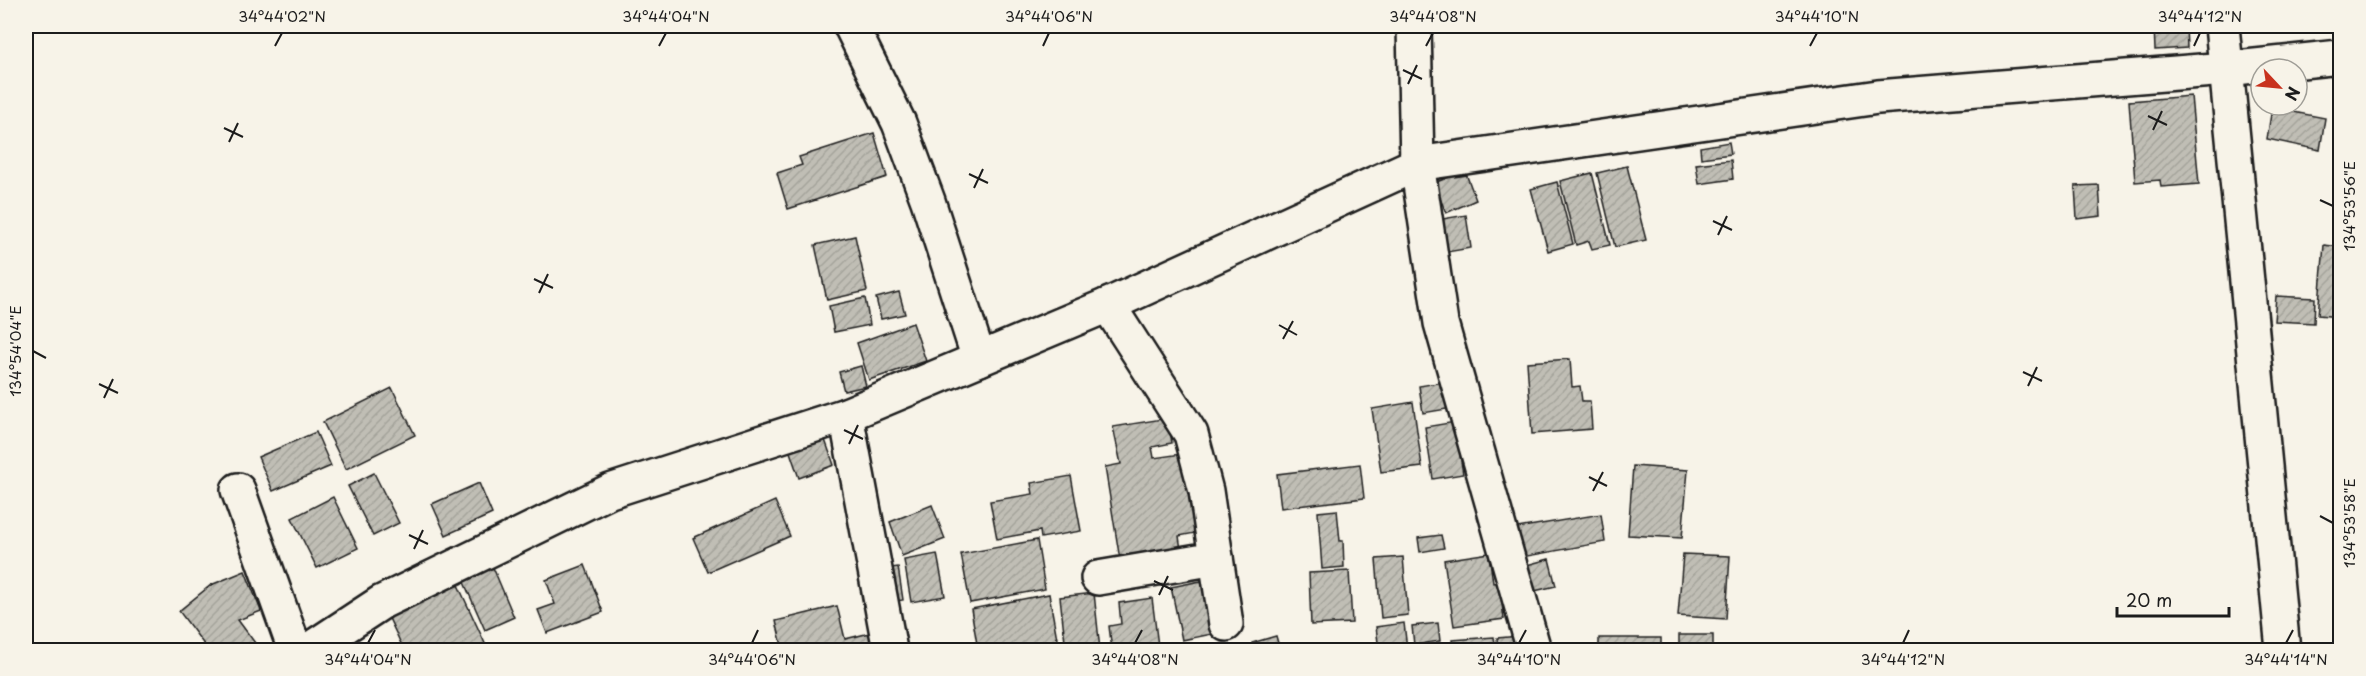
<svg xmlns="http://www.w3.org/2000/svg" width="2366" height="676" viewBox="0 0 2366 676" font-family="'Playpen Sans',sans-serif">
	<defs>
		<pattern id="building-hatch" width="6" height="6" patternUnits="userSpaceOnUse" patternTransform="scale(1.5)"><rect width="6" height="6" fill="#c0beb5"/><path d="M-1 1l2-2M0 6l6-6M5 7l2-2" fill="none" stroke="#a4a39b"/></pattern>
	</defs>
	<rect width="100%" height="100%" fill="#f7f3e8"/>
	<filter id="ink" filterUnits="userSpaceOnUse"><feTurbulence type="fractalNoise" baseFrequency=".0167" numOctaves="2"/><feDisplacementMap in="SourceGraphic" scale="12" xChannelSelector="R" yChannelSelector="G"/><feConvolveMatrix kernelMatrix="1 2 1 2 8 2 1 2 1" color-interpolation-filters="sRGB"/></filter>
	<g filter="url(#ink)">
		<g fill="url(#building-hatch)" stroke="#1c1c1c" stroke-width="1.5">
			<polygon points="2154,26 2186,26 2187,48 2155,50"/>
			<polygon points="2191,96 2199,184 2161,187 2160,180 2135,182 2129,101"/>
			<polygon points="2272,108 2325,118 2320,150 2267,139"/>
			<polygon points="874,133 887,177 788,209 777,173 802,165 799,157"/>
			<polygon points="1729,142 1731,154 1701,158 1700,147"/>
			<polygon points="1731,160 1733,179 1699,184 1696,164"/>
			<polygon points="1627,166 1646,240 1615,247 1597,173"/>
			<polygon points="1465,171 1476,200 1446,213 1434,183"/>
			<polygon points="2340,172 2340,240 2336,240"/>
			<polygon points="1592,173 1610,245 1592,249 1589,241 1576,245 1560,181"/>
			<polygon points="1557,182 1573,244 1548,251 1531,189"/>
			<polygon points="2099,185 2101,216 2077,219 2075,186"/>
			<polygon points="1466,215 1471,248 1441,253 1436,220"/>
			<polygon points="855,236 867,291 827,300 815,245"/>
			<polygon points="2324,245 2340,247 2340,317 2318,315"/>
			<polygon points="899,292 905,314 881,319 876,298"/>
			<polygon points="2276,296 2315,298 2314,323 2274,321"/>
			<polygon points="865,298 870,325 834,332 829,306"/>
			<polygon points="913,323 926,361 869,380 857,343"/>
			<polygon points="1570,359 1572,387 1580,386 1582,401 1590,401 1592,429 1532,434 1527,362"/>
			<polygon points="861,366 866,386 844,391 839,372"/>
			<polygon points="1443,382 1447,409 1423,413 1419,386"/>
			<polygon points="392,388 415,435 346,469 323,422"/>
			<polygon points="1413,402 1422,467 1381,472 1372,409"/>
			<polygon points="1168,418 1172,443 1152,447 1154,458 1188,453 1200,532 1179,536 1181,550 1120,560 1105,467 1121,464 1113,427"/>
			<polygon points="1455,422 1463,474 1433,479 1425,427"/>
			<polygon points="316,432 331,466 273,491 258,457"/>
			<polygon points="824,437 834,465 799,478 789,449"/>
			<polygon points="1360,464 1364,498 1281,508 1277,474"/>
			<polygon points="1633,466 1688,470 1682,538 1628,535"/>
			<polygon points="374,473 399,523 373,536 348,486"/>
			<polygon points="1071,476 1081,531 1041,538 1040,531 997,539 990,501 1033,494 1031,483"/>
			<polygon points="479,483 492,514 446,535 432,504"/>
			<polygon points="333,497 358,548 317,568 292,518"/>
			<polygon points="775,501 790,536 708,572 693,538"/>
			<polygon points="932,505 945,539 902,556 890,522"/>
			<polygon points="1337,510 1340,541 1343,541 1344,567 1322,569 1318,512"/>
			<polygon points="1601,514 1605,542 1522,557 1517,528"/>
			<polygon points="1441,535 1444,548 1420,552 1418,538"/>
			<polygon points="1037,540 1045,589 970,603 961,554"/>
			<polygon points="1489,553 1493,583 1499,582 1504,619 1454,626 1444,560"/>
			<polygon points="937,554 945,596 911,602 904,560"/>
			<polygon points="1683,554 1730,556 1726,619 1678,616"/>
			<polygon points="1403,557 1408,615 1381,618 1376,559"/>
			<polygon points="489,558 514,617 485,630 459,571"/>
			<polygon points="1549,559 1556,586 1530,592 1523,566"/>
			<polygon points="585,565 603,612 547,633 538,610 555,604 546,580"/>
			<polygon points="898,567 903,600 884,603 878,570"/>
			<polygon points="245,571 261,611 238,620 258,647 253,650 208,650 179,611 211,585"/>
			<polygon points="1349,571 1352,623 1311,625 1309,573"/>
			<polygon points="1206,580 1217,633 1182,640 1171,587"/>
			<polygon points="458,585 488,650 404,650 388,616"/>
			<polygon points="1094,593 1100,650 1066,650 1060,597"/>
			<polygon points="1049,594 1059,650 978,650 971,609"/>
			<polygon points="1152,598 1158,646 1112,650 1109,626 1121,624 1119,603"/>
			<polygon points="837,606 845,639 870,633 874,650 783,650 776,621"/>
			<polygon points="1404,623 1407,649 1379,650 1376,627"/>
			<polygon points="1438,623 1440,641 1414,645 1412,626"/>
			<rect x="1679" y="635" width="34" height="15"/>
			<polygon points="1276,636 1280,650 1254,650 1252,643"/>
			<polygon points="1520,636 1520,650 1498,650 1497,638"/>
			<polygon points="1494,637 1496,650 1453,650 1452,640"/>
			<rect x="1599" y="638" width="62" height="12"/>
		</g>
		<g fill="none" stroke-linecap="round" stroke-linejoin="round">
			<g stroke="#1c1c1c" stroke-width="38">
				<g id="minor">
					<polyline points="851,26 899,123 928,201 979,359"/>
					<polyline points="1414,26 1417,164 1441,323 1534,650"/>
					<polyline points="2222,26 2283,650"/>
					<polyline points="1108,305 1191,434 1206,491 1226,624"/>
					<polyline points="846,415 890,650"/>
					<polyline points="238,490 295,650"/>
					<polyline points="1098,578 1216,558"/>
					<polyline points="309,650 382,602 610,491 846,415 1108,305 1417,164 1878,97 2226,69 2340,57"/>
				</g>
			</g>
			<use href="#minor" stroke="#f7f3e8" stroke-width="33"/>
		</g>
	</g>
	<path fill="none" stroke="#1c1c1c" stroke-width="2" d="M 275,46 L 282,33M 659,46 L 666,33M 1043,46 L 1049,33M 1426,46 L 1433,33M 1810,46 L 1817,33M 2194,46 L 2200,33M 1403,70 L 1422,79M 1408,84 L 1417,65M 2148,116 L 2167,125M 224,128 L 243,137M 2153,130 L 2162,111M 229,142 L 238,123M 969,174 L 988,183M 974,188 L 983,169M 2320,200 L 2333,206M 1713,221 L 1732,230M 1718,235 L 1727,216M 534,279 L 553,288M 539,293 L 548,274M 1279,325 L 1297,335M 1283,339 L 1293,321M 33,351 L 46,358M 2023,372 L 2042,381M 99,384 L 118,393M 2028,386 L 2037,367M 104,398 L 113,379M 844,430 L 863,439M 849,444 L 858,425M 1589,477 L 1607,486M 1593,491 L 1603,472M 2320,516 L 2333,523M 409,535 L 428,544M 414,549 L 423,530M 1154,581 L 1173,590M 1159,595 L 1168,576M 368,643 L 375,630M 752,643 L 758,630M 1135,643 L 1142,630M 1519,643 L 1526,630M 1903,643 L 1909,630M 2286,643 L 2293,630"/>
	<rect width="2366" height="676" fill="none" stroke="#f7f3e8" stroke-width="66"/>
	<g transform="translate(2279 87) rotate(116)"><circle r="28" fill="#f7f3e8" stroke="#9f9d96" stroke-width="1.5"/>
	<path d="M0-4.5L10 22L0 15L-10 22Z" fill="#c8321e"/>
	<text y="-9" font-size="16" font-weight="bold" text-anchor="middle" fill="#1c1c1c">N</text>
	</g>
	<path d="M2117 607v9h112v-9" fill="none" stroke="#1c1c1c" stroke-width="3"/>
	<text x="2126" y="607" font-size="18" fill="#1c1c1c" stroke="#f7f3e8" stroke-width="4.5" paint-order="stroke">20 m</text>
	<rect x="33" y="33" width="2300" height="610" fill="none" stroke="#1c1c1c" stroke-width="2"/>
	<g font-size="15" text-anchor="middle" fill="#1c1c1c">
		<text x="282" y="22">34°44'02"N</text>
		<text x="666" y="22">34°44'04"N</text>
		<text x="1049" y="22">34°44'06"N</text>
		<text x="1433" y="22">34°44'08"N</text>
		<text x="1817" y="22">34°44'10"N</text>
		<text x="2200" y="22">34°44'12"N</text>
		<text transform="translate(2350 206) rotate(-90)" y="5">134°53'56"E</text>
		<text transform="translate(16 351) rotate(-90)" y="5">134°54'04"E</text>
		<text transform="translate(2350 523) rotate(-90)" y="5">134°53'58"E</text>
		<text x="368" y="665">34°44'04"N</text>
		<text x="752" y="665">34°44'06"N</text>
		<text x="1135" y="665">34°44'08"N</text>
		<text x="1519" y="665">34°44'10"N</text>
		<text x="1903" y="665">34°44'12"N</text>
		<text x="2286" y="665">34°44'14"N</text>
	</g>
</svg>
